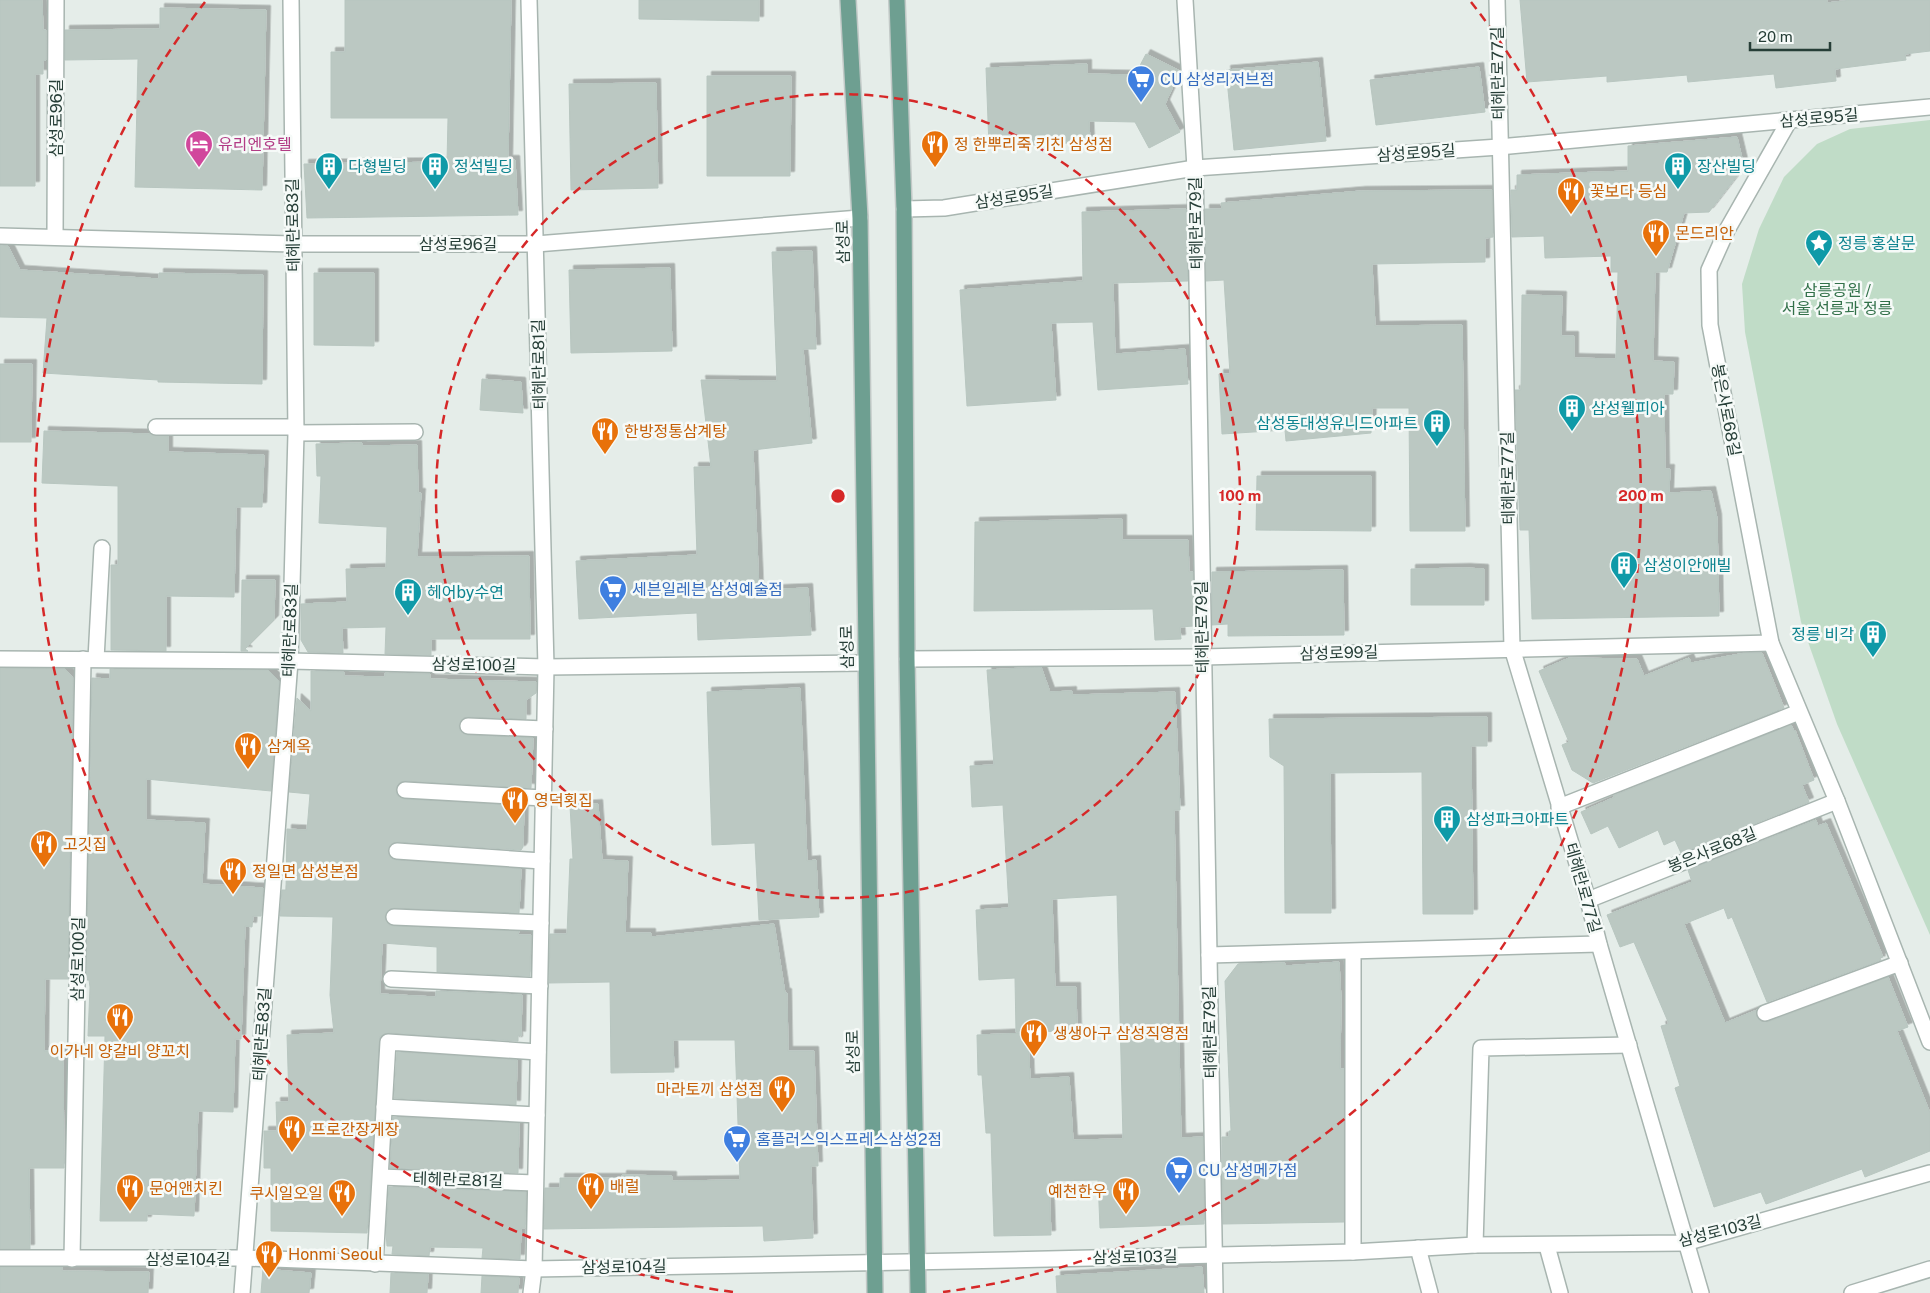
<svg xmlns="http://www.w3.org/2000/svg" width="1930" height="1293" viewBox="0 0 1930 1293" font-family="'Public Sans','Noto Sans KR',sans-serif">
	<defs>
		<filter id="shadow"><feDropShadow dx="4.5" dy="-4.5" stdDeviation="0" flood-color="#0004"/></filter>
	</defs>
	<rect width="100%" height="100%" fill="#e5ede9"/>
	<polygon fill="#c0dcc7" points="1930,120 1930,935 1837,724 1801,622 1745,332 1742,284 1759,229 1784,177 1817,144 1850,129"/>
	<g fill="#bbc8c2" stroke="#b8c6c0" filter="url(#shadow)">
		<polygon points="0,0 42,0 43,30 46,30 46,60 43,61 43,74 35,74 35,186 0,186"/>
		<polygon points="345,0 511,0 508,160 515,160 518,215 307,218 304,164 447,162 448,118 331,118 331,52 345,52"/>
		<polygon points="639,0 759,0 759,21 639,19"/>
		<polygon points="1520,0 1827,0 1827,3 1851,0 1930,0 1930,51 1905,54 1906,60 1835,69 1836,81 1776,88 1774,74 1688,82 1687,75 1607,82 1607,76 1527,82"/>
		<polygon points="160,8 266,10 262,190 135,187 138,59 65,60 65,30 160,29"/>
		<polygon points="1146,54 1180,71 1165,104 1180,132 1149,148 1135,122 1089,121 1090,142 989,147 986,68 1087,64 1087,74 1135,75"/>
		<polygon points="1318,62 1326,141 1234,150 1226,70"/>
		<polygon points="1479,67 1485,112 1376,125 1370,80"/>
		<polygon points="707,76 791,76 790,176 707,176"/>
		<polygon points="656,83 658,188 571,190 569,84"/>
		<polygon points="1737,137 1744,167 1709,212 1684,213 1667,272 1655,272 1653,361 1674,362 1673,394 1664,394 1665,469 1670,469 1669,493 1711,491 1717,518 1719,616 1532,619 1529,530 1520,530 1515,390 1521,390 1522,295 1562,296 1561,336 1574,336 1574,358 1616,359 1618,272 1611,272 1611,256 1545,258 1544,236 1512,237 1511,190 1517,190 1517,175 1628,171 1628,146"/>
		<polygon points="1492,190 1493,237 1485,238 1485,262 1372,264 1375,326 1462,325 1465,531 1410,531 1409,408 1372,408 1371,433 1286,441 1285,430 1222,434 1219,374 1230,374 1224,280 1206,281 1205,209 1222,209 1221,203 1361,191"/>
		<polygon points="1186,209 1188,281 1113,283 1115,354 1185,349 1188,384 1098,390 1093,322 1051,323 1056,400 967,406 960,290 1083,281 1082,212"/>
		<polygon points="0,245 8,246 20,270 159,279 159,273 263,275 262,384 158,382 158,380 43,373 47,318 0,317"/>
		<polygon points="812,251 816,349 803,349 812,443 753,450 759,590 808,588 811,635 698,640 697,613 579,619 576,561 697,555 694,467 711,467 701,380 777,381 772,252"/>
		<polygon points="670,268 672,351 571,353 569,270"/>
		<polygon points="314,273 374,273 374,346 314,345"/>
		<polygon points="0,364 32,364 31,442 0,442"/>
		<polygon points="482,379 521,382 523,413 480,410"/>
		<polygon points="44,431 151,434 168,436 168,452 264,455 262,507 236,507 234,597 166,596 166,651 111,650 111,565 118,565 118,486 42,483"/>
		<polygon points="362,443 362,446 417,445 418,493 421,493 417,557 529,556 530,639 431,639 431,655 385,654 386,627 342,628 343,653 308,652 301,640 301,604 347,602 346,569 386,568 387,527 319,523 321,476 317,476 316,444"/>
		<polygon points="1257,476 1371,476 1371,531 1256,530"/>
		<polygon points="1122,519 1122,540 1188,540 1189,572 1193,572 1194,626 1180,627 1181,639 1155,640 1153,609 974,611 975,522"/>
		<polygon points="1466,568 1484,569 1484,605 1411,605 1411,569"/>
		<polygon points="1343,570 1344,635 1228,636 1228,624 1212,625 1212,572"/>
		<polygon points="242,580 275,580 274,620 245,649 248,651 241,651"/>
		<polygon points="1745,653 1762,653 1784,708 1593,783 1572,770 1562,745 1569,742 1539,671 1569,658 1637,659 1644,676 1689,658 1691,663"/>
		<polygon points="1041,667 1050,692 1072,691 1072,695 1175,692 1180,810 1174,810 1181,1138 1203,1137 1204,1224 1100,1228 1098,1180 1049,1181 1051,1235 994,1236 991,1133 986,1133 982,1075 978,1075 977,1035 1028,1033 1030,1079 1069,1077 1073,1140 1123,1139 1117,895 1052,899 1055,987 1076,987 1077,1031 1016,1032 1015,978 979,980 976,910 1009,908 1003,805 972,807 970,766 994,765 987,670"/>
		<polygon points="0,668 65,669 73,678 68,979 45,979 44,1051 63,1050 64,1168 29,1168 30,1249 0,1249"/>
		<polygon points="110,669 268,670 279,681 271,791 146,779 146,820 205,823 202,884 263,888 261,916 253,916 252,927 245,926 241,1039 235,1039 233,1112 198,1111 194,1216 147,1214 147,1221 100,1221 105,1036 88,1036 90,987 89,980 86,980 92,678 110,679"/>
		<polygon points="311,671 344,672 344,676 385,677 385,673 430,674 430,679 536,682 536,693 526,700 526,719 468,717 463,718 459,725 460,731 467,735 533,738 531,788 406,781 400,782 396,789 397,795 404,799 524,806 523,847 521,850 398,842 390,845 388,851 391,858 396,860 521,869 519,913 394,908 386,912 385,917 389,925 394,926 519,931 518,935 531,935 530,976 437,972 437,947 382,943 380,994 436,997 436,991 522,995 521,1036 518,1035 518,1041 389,1033 380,1036 367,1233 271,1231 271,1168 264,1168 264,1131 277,1131 276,1102 289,1102 287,1035 334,1033 330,995 333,917 280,916 282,890 286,890 287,829 307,830 310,794 289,792 297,698 311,711"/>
		<polygon points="800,688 807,861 816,860 819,917 759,920 755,843 712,845 707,692"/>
		<polygon points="1487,717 1487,746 1471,746 1473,914 1423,914 1422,772 1330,773 1331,913 1285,913 1284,766 1270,757 1269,719"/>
		<polygon points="1791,725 1794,731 1795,730 1814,780 1802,785 1809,802 1681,853 1675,840 1664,845 1658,830 1619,848 1608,826 1591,834 1581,812 1615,797 1613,796"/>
		<polygon points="598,804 602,860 628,861 625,933 651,933 651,937 774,924 785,993 787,993 788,1051 814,1051 818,1166 811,1166 813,1238 764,1241 763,1226 544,1229 545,1188 560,1188 560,1178 622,1178 622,1175 672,1176 672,1181 740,1180 735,1040 673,1040 674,1072 611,1073 610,982 549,983 550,934 567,934 570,859 573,859 570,806"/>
		<polygon points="1816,820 1818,826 1826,823 1883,957 1880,958 1881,960 1767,1002 1732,917 1728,919 1724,908 1684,924 1725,1023 1757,1010 1759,1020 1768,1022 1888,977 1908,1027 1897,1031 1930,1113 1930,1151 1865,1177 1862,1169 1766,1204 1761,1192 1714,1207 1675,1088 1680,1086 1661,1026 1669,1024 1634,942 1620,947 1607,915 1692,882 1688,870"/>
		<polygon points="1339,962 1341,999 1340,1069 1344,1069 1344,1222 1223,1224 1222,1137 1229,1137 1229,1131 1231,1131 1225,981 1238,964 1285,963 1285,966"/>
		<polygon points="397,1052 517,1060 516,1105 394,1098"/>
		<polygon points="393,1117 519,1123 518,1173 390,1168"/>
		<polygon points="389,1187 526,1192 525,1228 521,1228 520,1259 482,1258 483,1248 430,1247 429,1256 392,1254 393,1246 387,1246 386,1233"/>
		<polygon points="0,1267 62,1267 62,1271 149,1272 148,1293 0,1293"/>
		<polygon points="1202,1267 1204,1293 1057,1293 1056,1276"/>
		<polygon points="263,1269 311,1273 309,1293 261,1293"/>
		<polygon points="391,1273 428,1274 427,1293 390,1293"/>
		<polygon points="482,1276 519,1278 518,1293 481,1293"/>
	</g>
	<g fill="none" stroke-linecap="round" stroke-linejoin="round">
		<g stroke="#a8b5b0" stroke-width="18">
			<g id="minor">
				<polyline points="529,0 546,667 534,1269 531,1293"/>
				<polyline points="1185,0 1195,168 1215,1293"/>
				<polyline points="1497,0 1512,648 1588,900 1599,944 1701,1293"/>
				<polyline points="1789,121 1727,230 1709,270 1710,325 1771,643 1837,801 1930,1042"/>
				<polyline points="904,209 944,208 1195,168 1499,147 1930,107"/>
				<polyline points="0,236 293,244 536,244 860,218"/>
				<polyline points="55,236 56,0"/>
				<polyline points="156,427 296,427"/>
				<polyline points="296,433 415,432"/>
				<polyline points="0,659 290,661 546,667 864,663"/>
				<polyline points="96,659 102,548"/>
				<polyline points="907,659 1203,657 1771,643"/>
				<polyline points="468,726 545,729"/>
				<polyline points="405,790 543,798"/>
				<polyline points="1559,807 1799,712"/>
				<polyline points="397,851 542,861"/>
				<polyline points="1588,900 1837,801"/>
				<polyline points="394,917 541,923"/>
				<polyline points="1353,952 1353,1252"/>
				<polyline points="1209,955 1599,944"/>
				<polyline points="391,979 540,986"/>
				<polyline points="1765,1013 1900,963"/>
				<polyline points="384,1107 537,1115"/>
				<polyline points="381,1177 535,1183"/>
				<polyline points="1475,1245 1481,1048 1629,1045"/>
				<polyline points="1547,1246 1560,1293"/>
				<polyline points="1418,1248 1430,1293"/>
				<polyline points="0,1258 245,1258 534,1269 959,1261 1353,1252 1475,1245 1685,1243 1930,1173"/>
				<polyline points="72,1259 83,659"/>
				<polyline points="375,1264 388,1042 538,1052"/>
				<polyline points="242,1293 290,661 296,433 291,0"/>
				<polyline points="1852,1293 1930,1269"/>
			</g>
		</g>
		<g stroke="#c2c9c7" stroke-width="18">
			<g id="major">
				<polyline points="848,0 860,218 875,1293"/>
				<polyline points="897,0 904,209 907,659 918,1293"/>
			</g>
		</g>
		<use href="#minor" stroke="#fff" stroke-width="15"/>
		<use href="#major" stroke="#6e9f91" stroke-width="15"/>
	</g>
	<g fill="none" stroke="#d62828" stroke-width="2.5" stroke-dasharray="9 6">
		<circle cx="838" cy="496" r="402"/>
		<path d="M733 1292A803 803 0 0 1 205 2M1471 2A803 803 0 0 1 943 1292"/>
	</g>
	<defs>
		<g id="supermarket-pin" transform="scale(1.4375)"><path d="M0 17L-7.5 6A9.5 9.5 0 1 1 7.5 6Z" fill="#3f7fe0" stroke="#f6faf8"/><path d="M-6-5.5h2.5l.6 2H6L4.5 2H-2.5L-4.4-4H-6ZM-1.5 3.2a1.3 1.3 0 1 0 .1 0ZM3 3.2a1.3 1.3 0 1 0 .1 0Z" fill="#fff"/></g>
		<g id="hotel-pin" transform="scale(1.4375)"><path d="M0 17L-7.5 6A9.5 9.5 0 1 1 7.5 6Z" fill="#d1479c" stroke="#f6faf8"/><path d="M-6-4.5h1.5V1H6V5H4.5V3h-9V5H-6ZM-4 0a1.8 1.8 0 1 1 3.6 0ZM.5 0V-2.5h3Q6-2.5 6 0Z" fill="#fff"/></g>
		<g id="restaurant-pin" transform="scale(1.4375)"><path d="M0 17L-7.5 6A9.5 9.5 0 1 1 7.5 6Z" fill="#e8710a" stroke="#f6faf8"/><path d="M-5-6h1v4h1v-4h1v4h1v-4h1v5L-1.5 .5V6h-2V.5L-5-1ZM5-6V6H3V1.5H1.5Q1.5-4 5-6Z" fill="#fff"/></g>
		<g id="building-pin" transform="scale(1.4375)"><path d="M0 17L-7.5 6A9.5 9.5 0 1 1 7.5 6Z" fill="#0f9aa8" stroke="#f6faf8"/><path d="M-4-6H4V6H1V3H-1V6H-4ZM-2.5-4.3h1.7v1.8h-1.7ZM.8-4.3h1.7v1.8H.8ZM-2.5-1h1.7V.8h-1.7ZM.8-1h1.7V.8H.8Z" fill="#fff"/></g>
		<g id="sight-pin" transform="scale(1.4375)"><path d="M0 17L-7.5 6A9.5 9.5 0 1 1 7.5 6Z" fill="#0f9aa8" stroke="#f6faf8"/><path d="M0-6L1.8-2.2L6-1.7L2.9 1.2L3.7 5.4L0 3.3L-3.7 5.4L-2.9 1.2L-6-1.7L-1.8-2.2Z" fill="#fff"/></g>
	</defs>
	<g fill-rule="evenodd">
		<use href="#supermarket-pin" x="1141" y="79"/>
		<use href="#hotel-pin" x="199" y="144"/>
		<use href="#restaurant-pin" x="935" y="144"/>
		<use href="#building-pin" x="329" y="166"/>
		<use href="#building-pin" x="435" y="166"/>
		<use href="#building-pin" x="1678" y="166"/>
		<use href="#restaurant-pin" x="1571" y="191"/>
		<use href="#restaurant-pin" x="1656" y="233"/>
		<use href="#sight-pin" x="1819" y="243"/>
		<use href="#building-pin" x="1572" y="408"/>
		<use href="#building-pin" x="1437" y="423"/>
		<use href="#restaurant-pin" x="605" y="431"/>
		<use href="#building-pin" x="1624" y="565"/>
		<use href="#supermarket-pin" x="613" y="589"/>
		<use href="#building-pin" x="408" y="592"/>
		<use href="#building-pin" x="1873" y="634"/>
		<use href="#restaurant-pin" x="248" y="746"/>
		<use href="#restaurant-pin" x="515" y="800"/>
		<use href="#building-pin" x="1447" y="819"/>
		<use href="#restaurant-pin" x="44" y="844"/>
		<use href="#restaurant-pin" x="233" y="871"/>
		<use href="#restaurant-pin" x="120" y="1017"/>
		<use href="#restaurant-pin" x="1034" y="1033"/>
		<use href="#restaurant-pin" x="782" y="1089"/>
		<use href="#restaurant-pin" x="292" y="1129"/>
		<use href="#supermarket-pin" x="737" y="1139"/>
		<use href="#supermarket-pin" x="1179" y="1170"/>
		<use href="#restaurant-pin" x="591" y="1186"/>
		<use href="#restaurant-pin" x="130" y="1188"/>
		<use href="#restaurant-pin" x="1126" y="1191"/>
		<use href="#restaurant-pin" x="342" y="1193"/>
		<use href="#restaurant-pin" x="269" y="1254"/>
	</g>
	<g text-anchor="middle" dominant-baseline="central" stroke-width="5" stroke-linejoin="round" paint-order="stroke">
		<g font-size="16" fill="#263e37" stroke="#f6faf8">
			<text transform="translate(1498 73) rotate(-91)">테헤란로77길</text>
			<text transform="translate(56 118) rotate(-90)">삼성로96길</text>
			<text transform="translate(1819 118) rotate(-5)">삼성로95길</text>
			<text transform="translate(1416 153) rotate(-4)">삼성로95길</text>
			<text transform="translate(1014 197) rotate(-9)">삼성로95길</text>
			<text transform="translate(1196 223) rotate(-91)">테헤란로79길</text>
			<text transform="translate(293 225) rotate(-91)">테헤란로83길</text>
			<text transform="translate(843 242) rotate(-91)">삼성로</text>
			<text x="458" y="244">삼성로96길</text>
			<text transform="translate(539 364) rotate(-91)">테헤란로81길</text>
			<text transform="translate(1726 410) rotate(79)">봉은사로68길</text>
			<text transform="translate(1508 478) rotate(-91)">테헤란로77길</text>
			<text transform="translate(1202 627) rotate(-91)">테헤란로79길</text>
			<text transform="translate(290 630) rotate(-88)">테헤란로83길</text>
			<text transform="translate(847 647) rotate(-91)">삼성로</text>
			<text transform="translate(1339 653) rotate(-2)">삼성로99길</text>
			<text transform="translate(474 665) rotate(1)">삼성로100길</text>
			<text transform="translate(1712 850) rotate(-22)">봉은사로68길</text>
			<text transform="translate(1583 888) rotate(74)">테헤란로77길</text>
			<text transform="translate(78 959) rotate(-89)">삼성로100길</text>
			<text transform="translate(1210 1032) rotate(-91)">테헤란로79길</text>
			<text transform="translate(262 1034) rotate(-86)">테헤란로83길</text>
			<text transform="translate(853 1052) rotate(-91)">삼성로</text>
			<text transform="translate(458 1180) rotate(2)">테헤란로81길</text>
			<text transform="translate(1720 1231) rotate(-14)">삼성로103길</text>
			<text transform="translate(1135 1257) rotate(-1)">삼성로103길</text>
			<text x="188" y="1259">삼성로104길</text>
			<text transform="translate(624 1267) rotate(-1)">삼성로104길</text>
		</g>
		<g font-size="16" fill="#366cbe" stroke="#f6faf8" text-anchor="start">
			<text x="1160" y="79">CU 삼성리저브점</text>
			<text x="632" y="589">세븐일레븐 삼성예술점</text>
			<text x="756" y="1139">홈플러스익스프레스삼성2점</text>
			<text x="1198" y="1170">CU 삼성메가점</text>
		</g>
		<g font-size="16" fill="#b23c85" stroke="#f6faf8" text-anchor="start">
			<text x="218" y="144">유리엔호텔</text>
		</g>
		<g font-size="16" fill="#c56008" stroke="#f6faf8" text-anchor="start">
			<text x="954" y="144">정 한뿌리죽 키친 삼성점</text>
			<text x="1590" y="191">꽃보다 등심</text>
			<text x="1675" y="233">몬드리안</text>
			<text x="624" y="431">한방정통삼계탕</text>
			<text x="267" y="746">삼계옥</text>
			<text x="534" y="800">영덕횟집</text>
			<text x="63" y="844">고깃집</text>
			<text x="252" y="871">정일면 삼성본점</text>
			<text x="1053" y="1033">생생아구 삼성직영점</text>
			<text x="120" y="1051" text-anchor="middle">이가네 양갈비 양꼬치</text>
			<text x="763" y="1089" text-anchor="end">마라토끼 삼성점</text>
			<text x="311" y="1129">프로간장게장</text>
			<text x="610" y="1186">배럴</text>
			<text x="149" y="1188">문어앤치킨</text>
			<text x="1107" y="1191" text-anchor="end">예천한우</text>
			<text x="323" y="1193" text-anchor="end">쿠시일오일</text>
			<text x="288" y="1254">Honmi Seoul</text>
		</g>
		<g font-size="16" fill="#0d838f" stroke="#f6faf8" text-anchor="start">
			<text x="348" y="166">다형빌딩</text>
			<text x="454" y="166">정석빌딩</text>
			<text x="1697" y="166">장산빌딩</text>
			<text x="1838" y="243">정릉 홍살문</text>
			<text x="1591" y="408">삼성웰피아</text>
			<text x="1418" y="423" text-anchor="end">삼성동대성유니드아파트</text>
			<text x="1643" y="565">삼성이안애빌</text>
			<text x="427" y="592">헤어by수연</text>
			<text x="1854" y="634" text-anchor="end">정릉 비각</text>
			<text x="1466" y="819">삼성파크아파트</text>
		</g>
		<g font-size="16" fill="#33714a" stroke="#f6faf8">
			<text x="1837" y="290">삼릉공원 /<tspan x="1837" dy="18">서울 선릉과 정릉</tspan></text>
		</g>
	</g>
	<circle cx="838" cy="496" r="8" fill="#d62828" stroke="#f6faf8" stroke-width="2.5"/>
	<g font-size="15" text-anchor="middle" font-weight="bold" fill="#d62828" stroke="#f6faf8" stroke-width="5" stroke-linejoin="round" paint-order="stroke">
		<text x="1240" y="501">100 m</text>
		<text x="1641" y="501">200 m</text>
	</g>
	<path d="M1750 42v8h80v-8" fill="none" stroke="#263e37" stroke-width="2.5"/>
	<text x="1758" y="42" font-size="15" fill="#263e37" stroke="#f6faf8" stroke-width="4" paint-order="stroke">20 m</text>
</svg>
